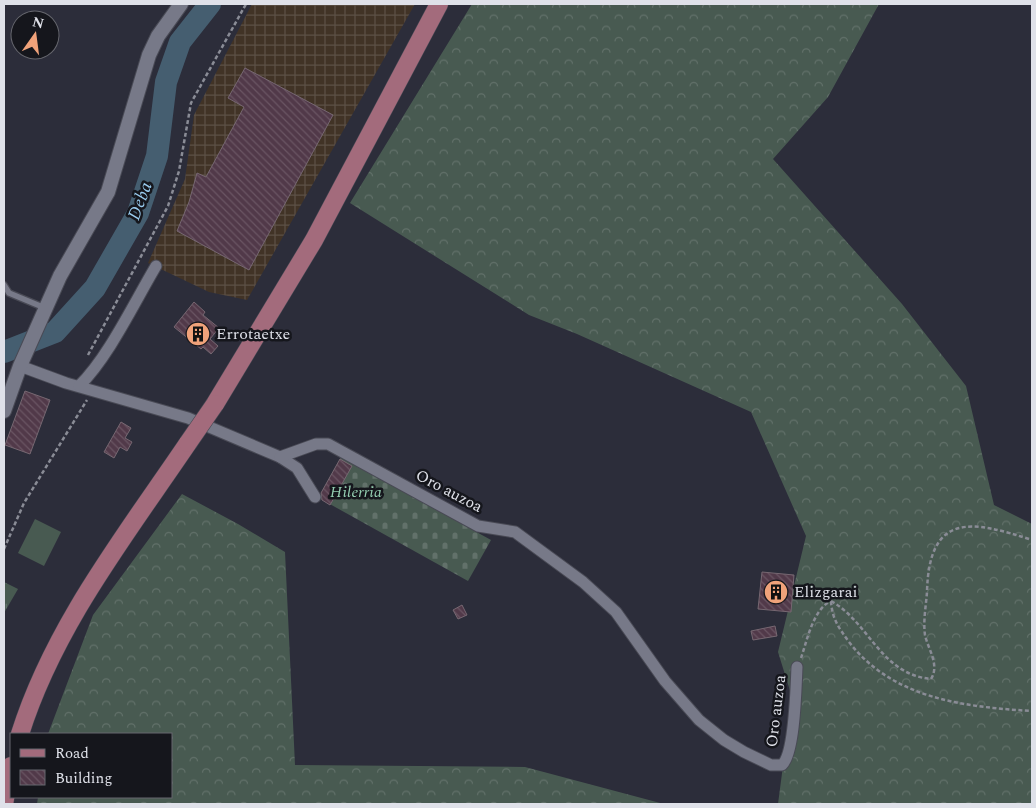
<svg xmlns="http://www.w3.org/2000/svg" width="1036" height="808" viewBox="0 0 1036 808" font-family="Spectral,serif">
	<defs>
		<pattern id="industrial-grid" width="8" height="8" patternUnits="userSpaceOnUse" patternTransform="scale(1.25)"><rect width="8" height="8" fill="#413326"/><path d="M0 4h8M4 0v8" fill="none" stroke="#5c5046"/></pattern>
		<pattern id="forest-crowns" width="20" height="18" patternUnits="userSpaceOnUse" patternTransform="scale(1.25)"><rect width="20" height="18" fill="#485a51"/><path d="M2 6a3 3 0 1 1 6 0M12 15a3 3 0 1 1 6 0" fill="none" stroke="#62716a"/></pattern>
		<pattern id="cemetery-stones" width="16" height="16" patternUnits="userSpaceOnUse" patternTransform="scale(1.25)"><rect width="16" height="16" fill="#485a51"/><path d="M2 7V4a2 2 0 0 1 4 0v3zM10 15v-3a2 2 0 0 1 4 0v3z" fill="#62716a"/></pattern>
		<pattern id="park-tufts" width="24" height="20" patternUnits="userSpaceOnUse" patternTransform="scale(1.25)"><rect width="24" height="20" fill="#485a51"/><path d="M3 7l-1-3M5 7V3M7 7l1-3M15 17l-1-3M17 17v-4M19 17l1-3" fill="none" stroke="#62716a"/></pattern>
		<pattern id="building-back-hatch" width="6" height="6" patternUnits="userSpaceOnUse" patternTransform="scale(1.25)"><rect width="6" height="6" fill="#513949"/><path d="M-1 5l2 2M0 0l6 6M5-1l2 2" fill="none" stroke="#6a5563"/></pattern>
	</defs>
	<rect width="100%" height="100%" fill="#2c2d3a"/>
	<polygon fill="url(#industrial-grid)" points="252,4 415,4 247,300 209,292 148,263 185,179 194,115"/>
	<polygon fill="#485a51" points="35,519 61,532 44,566 18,553"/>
	<g fill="url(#forest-crowns)">
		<polygon points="472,4 879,4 828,97 773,159 902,304 966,386 994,505 1032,524 1032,804 778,804 792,697 778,652 806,536 751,412 577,334 529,315 350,203"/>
		<polygon points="182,494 238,524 285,552 295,765 525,767 664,804 37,804 38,797 171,797 171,734 48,734 93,615"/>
	</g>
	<polygon fill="url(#cemetery-stones)" points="341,457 491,540 468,581 319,498"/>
	<polygon fill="url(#park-tufts)" points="4,582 18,589 4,613"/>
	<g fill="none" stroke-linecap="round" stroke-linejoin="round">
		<polyline stroke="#455e70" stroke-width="22" points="4,352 55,332 95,288 138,213 157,156 166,82 180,42 210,4"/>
	</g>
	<g fill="url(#building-back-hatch)" stroke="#766771">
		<polygon points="245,68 333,115 249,270 177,231 189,202 197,173 206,177 244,107 228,98"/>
		<polygon points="194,302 205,312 203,315 219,328 210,339 218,346 211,354 203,347 201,349 174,327"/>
		<polygon points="25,391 50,400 30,454 5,445"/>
		<polygon points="121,422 131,428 125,438 132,442 127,451 120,447 114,458 104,452"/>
		<polygon points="340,459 352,466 330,505 322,500 321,493"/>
		<polygon points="762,572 794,575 791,612 758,609"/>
		<polygon points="462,605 467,615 458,619 453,610"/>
		<polygon points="775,626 777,636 753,640 751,631"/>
	</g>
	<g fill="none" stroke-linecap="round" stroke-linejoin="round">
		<g stroke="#494a55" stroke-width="8">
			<polyline id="service" points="4,285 9,293 45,308"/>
		</g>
		<g stroke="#494a55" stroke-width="13">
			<g id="minor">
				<polyline points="20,366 66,383 188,418 280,457 297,468 315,497"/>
				<path d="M 79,386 C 108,358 134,303 156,266"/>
				<path d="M 280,457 L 316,444 L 328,444 L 478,526 L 515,532 L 583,582 L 616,612 L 665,681 L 699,720 L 724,740 L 744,752 L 771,765 L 782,765 C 795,753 796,686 797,667"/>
			</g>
		</g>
		<g stroke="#494a55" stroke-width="16">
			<polyline id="tertiary" points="4,411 20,366 60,276 108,192 149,55 158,36 181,4"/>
		</g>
		<g stroke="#494a55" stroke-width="19">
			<g id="primary">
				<polyline points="215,404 314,240 439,4"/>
				<path d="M 20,734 C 54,626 125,536 188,443"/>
				<polyline points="4,804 11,766"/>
			</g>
		</g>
		<g stroke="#8a8c96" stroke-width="2.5" stroke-dasharray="4 2.5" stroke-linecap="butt">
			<polyline points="88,355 168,206 179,171 191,103 246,4"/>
			<polyline points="4,549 24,503 87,400"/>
			<path d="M 831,601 C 870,623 880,674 931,679 C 940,665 928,649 925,635 C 923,621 926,606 927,592 C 929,512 971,520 1032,540"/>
			<path d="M 831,601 C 832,619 839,628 849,642 C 893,699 965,707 1032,711"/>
			<path d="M 801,658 C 807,641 813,609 831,601"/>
		</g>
		<use href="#service" stroke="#777988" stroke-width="5.5"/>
		<use href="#minor" stroke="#777988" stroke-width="11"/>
		<use href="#tertiary" stroke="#777988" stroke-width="14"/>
		<use href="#primary" stroke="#a36b7c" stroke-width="18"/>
		<g stroke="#494a55" stroke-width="19" stroke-linecap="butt">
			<polyline id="primary-bridge" points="188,443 215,404"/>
		</g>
		<use href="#primary-bridge" stroke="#a36b7c" stroke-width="18"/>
	</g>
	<defs>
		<g id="building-disc" transform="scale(1.25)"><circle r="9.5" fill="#f0a27a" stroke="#15161c"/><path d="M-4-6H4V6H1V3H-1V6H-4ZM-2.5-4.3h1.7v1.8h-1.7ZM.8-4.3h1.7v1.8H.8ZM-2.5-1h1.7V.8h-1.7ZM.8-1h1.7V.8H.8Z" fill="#111"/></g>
	</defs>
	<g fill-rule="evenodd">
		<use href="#building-disc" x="198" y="334"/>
		<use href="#building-disc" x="776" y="592"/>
	</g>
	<g text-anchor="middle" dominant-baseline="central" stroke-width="5" stroke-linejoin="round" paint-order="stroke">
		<g font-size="16" fill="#dfe1e9" stroke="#15161c" text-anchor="start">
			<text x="216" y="334">Errotaetxe</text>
			<text x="794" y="592">Elizgarai</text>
		</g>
		<g font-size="16" fill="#dfe1e9" stroke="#15161c">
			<text transform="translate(449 491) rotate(28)">Oro auzoa</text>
			<text transform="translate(776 711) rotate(-83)">Oro auzoa</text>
		</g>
		<g font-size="16" font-style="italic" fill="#94ceb1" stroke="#15161c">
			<text x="356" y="492">Hilerria</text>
		</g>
		<g font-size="18" font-style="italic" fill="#99ccef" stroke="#15161c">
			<text transform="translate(140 201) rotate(-69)">Deba</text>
		</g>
	</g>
	<rect width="1036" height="808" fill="none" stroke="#dfe1e9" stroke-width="10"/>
	<rect x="10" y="733" width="162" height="65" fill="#15161c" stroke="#66676e"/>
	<rect x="20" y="749" width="25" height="8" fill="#a36b7c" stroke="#66676e"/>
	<text x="55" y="758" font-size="15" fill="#dfe1e9">Road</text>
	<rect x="20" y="770" width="25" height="15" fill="url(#building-back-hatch)" stroke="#66676e"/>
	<text x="55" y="783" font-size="15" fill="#dfe1e9">Building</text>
	<g transform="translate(35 35) rotate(14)"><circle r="24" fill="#15161c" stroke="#66676e"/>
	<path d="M0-4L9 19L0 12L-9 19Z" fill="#f0a27a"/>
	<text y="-8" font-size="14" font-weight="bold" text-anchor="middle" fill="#dfe1e9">N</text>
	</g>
</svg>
